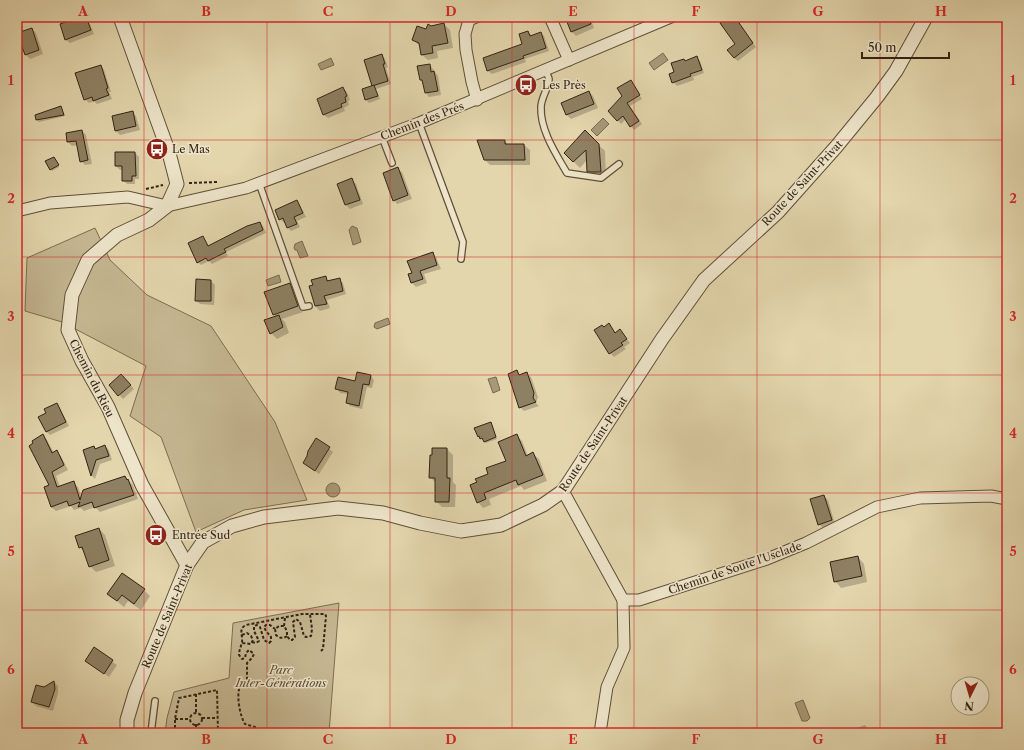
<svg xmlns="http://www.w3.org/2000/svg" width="1024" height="750" viewBox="0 0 1024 750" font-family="'Libre Caslon Text',serif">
	<rect width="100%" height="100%" fill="#e3d5ac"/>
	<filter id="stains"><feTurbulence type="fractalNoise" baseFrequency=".005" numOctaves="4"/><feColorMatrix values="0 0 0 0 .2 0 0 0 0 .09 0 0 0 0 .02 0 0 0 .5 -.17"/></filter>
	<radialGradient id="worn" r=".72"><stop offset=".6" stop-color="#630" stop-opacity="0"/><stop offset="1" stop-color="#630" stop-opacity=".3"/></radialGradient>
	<g fill="#c5b792" stroke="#7c6d52">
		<polygon points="95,228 110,260 147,295 211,326 275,422 307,500 244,510 196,532 161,437 130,416 146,366 62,322 25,311 27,258"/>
		<polygon points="339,603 329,733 165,733 167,718 174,692 229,678 233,623"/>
	</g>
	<g fill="#a79877" stroke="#78694e">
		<polygon points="663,53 668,60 654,70 649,63"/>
		<polygon points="331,58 334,65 321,70 318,64"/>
		<polygon points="603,118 609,124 597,136 591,130"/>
		<polygon points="352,226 357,228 361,242 353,245 349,230"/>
		<polygon points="302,241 308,256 300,258 297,250 295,250 294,248 295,244"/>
		<polygon points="279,275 281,282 268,286 266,280"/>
		<polygon points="388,318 390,324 377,329 374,327 375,323"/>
		<polygon points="496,377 500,390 493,393 488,379"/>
		<circle cx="333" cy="490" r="7"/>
		<polygon points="803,700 810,718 807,721 802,721 795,703"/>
	</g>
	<g fill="#0003">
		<polygon points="87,17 94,34 70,43 66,40 76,18"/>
		<polygon points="573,17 590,17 594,28 576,36 572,32 567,19"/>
		<polygon points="730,17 734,17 736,19 756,47 738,61 734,58 737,44"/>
		<polygon points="444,24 450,30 453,48 437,51 438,58 428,60 422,55 420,46 413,40 431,27"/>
		<polygon points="32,29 36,33 43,54 30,59 26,55 19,34"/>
		<polygon points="528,32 532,36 541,33 544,36 549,51 525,59 526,62 492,74 488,71 484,59 524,44"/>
		<polygon points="382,55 385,59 388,67 386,68 391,84 376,89 380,99 369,103 366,100 373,85"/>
		<polygon points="697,58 700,61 704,73 693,77 694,80 677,86 673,82 675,72 684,60 686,62"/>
		<polygon points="430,65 438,76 441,95 429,97 426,93 424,83 421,80 418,67"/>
		<polygon points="101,66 104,70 111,92 109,92 112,99 97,104 94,101 89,103 85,99"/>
		<polygon points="631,82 642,99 630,106 642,124 634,130 626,119 621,124 609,111 623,96"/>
		<polygon points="343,88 347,92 350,100 348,101 349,105 344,108 345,111 328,118 324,115 318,99"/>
		<polygon points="589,92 593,96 598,108 571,119 567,115 562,103"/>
		<polygon points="60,107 65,116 39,122 37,120 36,115"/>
		<polygon points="132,112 136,116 140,130 120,135 116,131"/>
		<polygon points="82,131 86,135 92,164 85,165 81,161 78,145 72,146 68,142 67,134"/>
		<polygon points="585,132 605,151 606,178 594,177 588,171 587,160 580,168 565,153"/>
		<polygon points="505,141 508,145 524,145 530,150 530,165 490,165 484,159"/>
		<polygon points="135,153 139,157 139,179 135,179 135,184 127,184 123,180 123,170 120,170 116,166"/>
		<polygon points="55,160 59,167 52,171 51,169"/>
		<polygon points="398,169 402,172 412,199 397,204 394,200"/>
		<polygon points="352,180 356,184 363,204 350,209 346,205 339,184"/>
		<polygon points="297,201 300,205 306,217 297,221 300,227 291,231 288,228 285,222 284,223 280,219"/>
		<polygon points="260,223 263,226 266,233 226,252 228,256 212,264 209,261 201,265 198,262 203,237 209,246"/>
		<polygon points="432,253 436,257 441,269 424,274 427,283 416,287 412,283 409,275 413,274"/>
		<polygon points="325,277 329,281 339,279 343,283 346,294 327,300 330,308 320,311 316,307 311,287"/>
		<polygon points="211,281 215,285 214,305 200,304 196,300"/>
		<polygon points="289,284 295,290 303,312 282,319 285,322 289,333 277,339 271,333 276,317 274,314"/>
		<polygon points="609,325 616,333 620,331 630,343 624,347 626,349 614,357 610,353 604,328"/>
		<polygon points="517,372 521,376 527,374 531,377 538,397 536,403 539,406 524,411 520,407"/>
		<polygon points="358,373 371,376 374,380 372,388 367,387 362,409 350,406 347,402 348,394 340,393 337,389 356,382"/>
		<polygon points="125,379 134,389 123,399 110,385"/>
		<polygon points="57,404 60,408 69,426 50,435 46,431 47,414"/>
		<polygon points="491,423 497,439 486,443 479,436"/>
		<polygon points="43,435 47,440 54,453 56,451 61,456 68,470 56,476 60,487 73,483 78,487 82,498 125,477 133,485 138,499 100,512 95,507 84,511 81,508 74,510 71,506 56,511 51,507 50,486"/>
		<polygon points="517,436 522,441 528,456 533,454 539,459 547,481 524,490 521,486 489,499 491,505 483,508 478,502 478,483 507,461"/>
		<polygon points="317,439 333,452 319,474 304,463"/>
		<polygon points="105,446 109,450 112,460 100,464 95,479 92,476 84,450 94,447 96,449"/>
		<polygon points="433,449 447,449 453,455 453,482 456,485 455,507 442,507 436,501 436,483 430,477"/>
		<polygon points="824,496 828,500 835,524 823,528 819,524"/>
		<polygon points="99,529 105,535 115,566 96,572 90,566 85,553 80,547"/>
		<polygon points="858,557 864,564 867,582 841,588 835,581"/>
		<polygon points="122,574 144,590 150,596 141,610 128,601 124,607 108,594"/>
		<polygon points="94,649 117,665 109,677 86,661"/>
		<polygon points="54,682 58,686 58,693 53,711 36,706 32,702 44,688"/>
		<polygon points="865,725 871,733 844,733"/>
	</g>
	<g fill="#8e8062" stroke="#322311">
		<polygon points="79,17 86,17 91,30 65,40 60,24"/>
		<polygon points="565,17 588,17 591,24 571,32"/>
		<polygon points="728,17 735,17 753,43 734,58 727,50 735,44 720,23"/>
		<polygon points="444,23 448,43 432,46 433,53 421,55 419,43 412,40 417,26 426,29 428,24 431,26"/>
		<polygon points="32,28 39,50 25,55 17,33"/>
		<polygon points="528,31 530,36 541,32 546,48 523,56 524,58 487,71 483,58 522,44 519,34"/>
		<polygon points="382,54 385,64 383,64 388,81 372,86 364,60"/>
		<polygon points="697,56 702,70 690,74 691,76 672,83 669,74 674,72 671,63 684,59 685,61"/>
		<polygon points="430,64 431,72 434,71 438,91 425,93 422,80 420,80 417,66"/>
		<polygon points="101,65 108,88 106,89 109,95 93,101 92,97 84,100 75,73"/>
		<polygon points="631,80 640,95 627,103 639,121 630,127 623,116 617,121 608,111 622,96 617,88"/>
		<polygon points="374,85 378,96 365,100 362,89"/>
		<polygon points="343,87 347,96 345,97 346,102 341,104 342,107 323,115 317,99"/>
		<polygon points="589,91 594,104 566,115 561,103"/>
		<polygon points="61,106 64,115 36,120 35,115"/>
		<polygon points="133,111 136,126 115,131 112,116"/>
		<polygon points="82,130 88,160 80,162 76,141 67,142 66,133"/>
		<polygon points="585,130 599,144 601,172 587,172 586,150 573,162 564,153"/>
		<polygon points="477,140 505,140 505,144 524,144 525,160 484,160"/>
		<polygon points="115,152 135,152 136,176 132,176 132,181 122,181 122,166 115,166"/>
		<polygon points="54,157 59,165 50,170 45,161"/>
		<polygon points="398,167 408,195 393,201 383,173"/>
		<polygon points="352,178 360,200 345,205 337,184"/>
		<polygon points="297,200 303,213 294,217 297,224 287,228 283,218 279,220 275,210"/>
		<polygon points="260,222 263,230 224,249 226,252 208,261 206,258 197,263 188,243 203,236 208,246 247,226"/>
		<polygon points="433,252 437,265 420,271 423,279 411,283 408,274 412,273 407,261"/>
		<polygon points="326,276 327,281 340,278 343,291 324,296 327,304 315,306 309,286 313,285 311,280"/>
		<polygon points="196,279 211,280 211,301 195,301"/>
		<polygon points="290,283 298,306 273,315 264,292"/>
		<polygon points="279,315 283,327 270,334 264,320"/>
		<polygon points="609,323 615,333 620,329 627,339 621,343 623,345 609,354 594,330 602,325 604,327"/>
		<polygon points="517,370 519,375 527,372 534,393 533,398 536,402 519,408 508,374"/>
		<polygon points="357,372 371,375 369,385 363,384 359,406 346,403 348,392 335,389 338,377 355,381"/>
		<polygon points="121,374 131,385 118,396 109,385"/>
		<polygon points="57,403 66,422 46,432 38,417 46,413 44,409"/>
		<polygon points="491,422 496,437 484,442 482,438 480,439 479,436 478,437 474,428"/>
		<polygon points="43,434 52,453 57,450 64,465 52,472 57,487 74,481 80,500 83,490 125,476 127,480 128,479 134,495 94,508 92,502 78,507 80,502 69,506 67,501 51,507 44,487 49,485 29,446 33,443 32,441"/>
		<polygon points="517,434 526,456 533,452 543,475 518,485 516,480 484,493 486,499 477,503 470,485 477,482 475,479 488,474 486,468 506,461 498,442"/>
		<polygon points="316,438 330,447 315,471 303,463 307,456 308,451"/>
		<polygon points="105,445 109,456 96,460 91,476 83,450 94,446 95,449"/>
		<polygon points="432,448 447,448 447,478 450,478 449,502 435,502 435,478 429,478 430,455 432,455"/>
		<polygon points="824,495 832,520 818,525 810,499"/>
		<polygon points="99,528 109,560 89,567 82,547 79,548 75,536"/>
		<polygon points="858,556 862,576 834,582 830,562"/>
		<polygon points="122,573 145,589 134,604 122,595 117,601 107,594"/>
		<polygon points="94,647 113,660 104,674 85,661"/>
		<polygon points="54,681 55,689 49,707 31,702 36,685 44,687"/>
	</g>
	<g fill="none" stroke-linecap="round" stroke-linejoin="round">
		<g stroke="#5e5038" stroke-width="8">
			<g id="service">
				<path d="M 545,70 C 546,73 549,77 549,79 C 549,87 541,98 541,107 C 540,130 556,154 567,173 L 601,178 L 619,164"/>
				<polyline points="419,123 463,242 461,259"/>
				<polyline points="382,137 392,163"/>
				<polyline points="259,183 303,307 309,306"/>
				<polyline points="151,733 155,701"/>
			</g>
		</g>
		<g stroke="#5e5038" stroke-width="13">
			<g id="minor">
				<polyline points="476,17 469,20 465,34 466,50 472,82 477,100"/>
				<polyline points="550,17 569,60"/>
				<polyline points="17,211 50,203 128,197 167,206 246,188 419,123 671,17"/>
				<polyline points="563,491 623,600 624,648 607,687 600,733"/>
				<polyline points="623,600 639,600 767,559 806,543 877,507 920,498 991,496 1007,499"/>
			</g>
		</g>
		<g stroke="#5e5038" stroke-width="15">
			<g id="tertiary">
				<polyline points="120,17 169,153 177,184 167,206 149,220 117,235 88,260 72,295 68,330 82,361 108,407 142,485 187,565"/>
				<polyline points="127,733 127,720 135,693 187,565 203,542 232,526 264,517 338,508 383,513 420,523 461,531 501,525 543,505 563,491 662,339 704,280 778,212 836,147 877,97 896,71 926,17"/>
			</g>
		</g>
		<g stroke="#322311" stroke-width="2" stroke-dasharray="3 2" stroke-linecap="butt">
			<polyline points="189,183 217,182"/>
			<polyline points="146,189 163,185"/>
			<polyline points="284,626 285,618"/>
			<polyline points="242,635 247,633 251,636 253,640 251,644 242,643"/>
			<path d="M 287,636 C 283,639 279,638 276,635 L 275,629 L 279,626 L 284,626 L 287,631 L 287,636 L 290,640 L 292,640 L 295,637 L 293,622 L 296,619 L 300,622 L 304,636 L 306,637 L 311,636 L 312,629 L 310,614"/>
			<polyline points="252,642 256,643 259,641 254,631 254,626 257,625 260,627 264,640 269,643 271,641 271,637 266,631 264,627 266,625 270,625 275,629"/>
			<polyline points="196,694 196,713"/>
			<circle cx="196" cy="719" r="6"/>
			<polyline points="202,718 217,718"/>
			<polyline points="175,719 190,719"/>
			<polyline points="196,724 196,733"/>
			<polyline points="175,733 175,719 179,698 217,690 218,733"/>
			<path d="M 255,733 L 255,727 L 245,724 C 240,716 236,696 240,686 C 241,683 244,681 247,679 L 247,663 L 252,658 L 254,654 L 249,650 L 246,653 L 245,658 L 242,659 L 239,655 C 239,650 241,647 242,642 C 243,635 238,629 246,625 L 302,614 L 325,614 L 326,616 L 323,649 L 321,651"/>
		</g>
		<use href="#service" stroke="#ede4c9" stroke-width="5.5"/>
		<use href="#minor" stroke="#ede4c9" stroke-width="11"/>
		<use href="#tertiary" stroke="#ede4c9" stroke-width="13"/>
	</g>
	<path fill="none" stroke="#d62828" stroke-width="1" stroke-opacity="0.55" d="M 144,17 L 144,733M 267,17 L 267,733M 390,17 L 390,733M 512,17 L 512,733M 634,17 L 634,733M 757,17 L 757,733M 880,17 L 880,733M 17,140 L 1007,140M 17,257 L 1007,257M 17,375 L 1007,375M 17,493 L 1007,493M 17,610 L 1007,610"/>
	<defs>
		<g id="bus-disc" transform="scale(1.15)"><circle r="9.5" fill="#8f2418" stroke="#ede4c9"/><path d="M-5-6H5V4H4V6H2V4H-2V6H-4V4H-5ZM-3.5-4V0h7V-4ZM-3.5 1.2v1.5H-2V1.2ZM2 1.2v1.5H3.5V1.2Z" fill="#fff"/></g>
	</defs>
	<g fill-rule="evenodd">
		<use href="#bus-disc" x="526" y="85"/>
		<use href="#bus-disc" x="157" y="149"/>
		<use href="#bus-disc" x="156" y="535"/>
	</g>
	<g text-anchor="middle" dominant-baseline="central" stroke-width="3" stroke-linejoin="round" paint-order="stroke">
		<g font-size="11" fill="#322311" stroke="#ede4c9" text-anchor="start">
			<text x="542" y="85">Les Près</text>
			<text x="172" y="149">Le Mas</text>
			<text x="172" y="535">Entrée Sud</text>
		</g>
		<g font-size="11" fill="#322311" stroke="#ede4c9">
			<text transform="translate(422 121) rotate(-21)">Chemin des Prés</text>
			<text transform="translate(802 183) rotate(-47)">Route de Saint-Privat</text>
			<text transform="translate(92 378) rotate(63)">Chemin du Rieu</text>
			<text transform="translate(593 444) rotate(-56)">Route de Saint-Privat</text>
			<text transform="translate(735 568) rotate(-19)">Chemin de Soute l'Usclade</text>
			<text transform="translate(167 616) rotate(-67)">Route de Saint-Privat</text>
		</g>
		<g font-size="11" font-style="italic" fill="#574831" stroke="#ede4c9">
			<text x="281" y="670">Parc<tspan x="281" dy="13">Inter-Générations</tspan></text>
		</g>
	</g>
	<rect width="1024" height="750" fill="none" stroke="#e3d5ac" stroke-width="44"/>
	<g transform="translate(970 696) rotate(185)"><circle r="19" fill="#ede4c9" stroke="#a2977f"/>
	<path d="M0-3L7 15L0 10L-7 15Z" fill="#8f2418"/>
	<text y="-6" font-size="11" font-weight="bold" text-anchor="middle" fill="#322311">N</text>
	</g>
	<path d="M862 52v6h87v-6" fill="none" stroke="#322311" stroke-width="2"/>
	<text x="868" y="52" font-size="12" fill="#322311" stroke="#ede4c9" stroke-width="3" paint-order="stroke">50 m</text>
	<rect x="22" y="22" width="980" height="706" fill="none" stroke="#d62828" stroke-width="1.5"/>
	<g font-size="13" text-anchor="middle" font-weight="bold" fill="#d62828">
		<text x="83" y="16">A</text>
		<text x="206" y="16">B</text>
		<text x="328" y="16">C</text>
		<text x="451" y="16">D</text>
		<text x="573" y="16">E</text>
		<text x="696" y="16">F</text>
		<text x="818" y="16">G</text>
		<text x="941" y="16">H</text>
		<text x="11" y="85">1</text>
		<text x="1013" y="85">1</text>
		<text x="11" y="203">2</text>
		<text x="1013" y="203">2</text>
		<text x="11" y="321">3</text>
		<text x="1013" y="321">3</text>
		<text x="11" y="438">4</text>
		<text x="1013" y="438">4</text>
		<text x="11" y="556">5</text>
		<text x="1013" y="556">5</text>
		<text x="11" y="674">6</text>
		<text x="1013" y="674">6</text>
		<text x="83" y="744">A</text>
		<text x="206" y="744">B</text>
		<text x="328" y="744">C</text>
		<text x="451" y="744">D</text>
		<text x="573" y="744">E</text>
		<text x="696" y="744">F</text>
		<text x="818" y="744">G</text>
		<text x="941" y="744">H</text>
	</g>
	<rect width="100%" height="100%" filter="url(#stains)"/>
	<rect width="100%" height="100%" fill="url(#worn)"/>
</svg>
